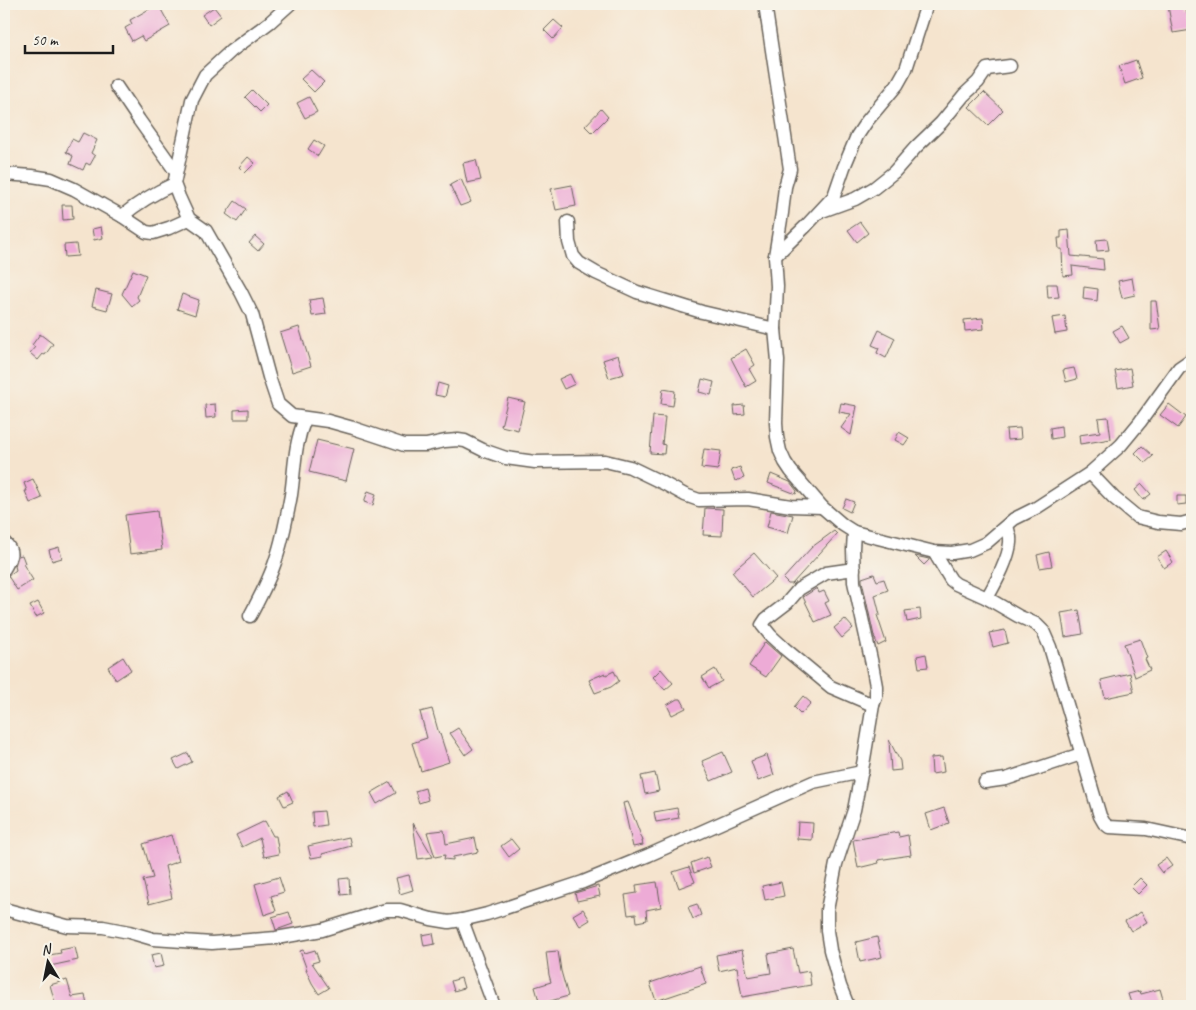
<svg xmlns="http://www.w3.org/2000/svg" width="1196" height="1010" viewBox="0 0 1196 1010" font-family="Caveat,sans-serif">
	<rect width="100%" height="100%" fill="#f7f3e8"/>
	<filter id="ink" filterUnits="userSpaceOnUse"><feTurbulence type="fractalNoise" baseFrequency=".02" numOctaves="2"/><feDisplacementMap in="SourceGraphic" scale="10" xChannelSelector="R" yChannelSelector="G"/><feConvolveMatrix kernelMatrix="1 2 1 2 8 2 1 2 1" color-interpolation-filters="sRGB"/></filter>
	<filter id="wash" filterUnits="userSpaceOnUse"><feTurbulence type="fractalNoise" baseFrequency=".0096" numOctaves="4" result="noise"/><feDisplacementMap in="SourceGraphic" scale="20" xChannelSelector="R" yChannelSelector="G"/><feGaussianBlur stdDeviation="1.12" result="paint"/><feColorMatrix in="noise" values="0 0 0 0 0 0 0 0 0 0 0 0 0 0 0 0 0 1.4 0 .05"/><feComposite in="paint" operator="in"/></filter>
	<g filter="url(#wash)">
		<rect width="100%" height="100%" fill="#f5e4ce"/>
		<g id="blocks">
			<g fill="#edabd6">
				<polygon points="158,4 170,26 144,41 141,36 132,41 125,28 132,24 130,20"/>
				<polygon points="1177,4 1185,4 1187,13 1190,12 1192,30 1173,33 1168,6"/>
				<polygon points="214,7 221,16 209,25 202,15"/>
				<polygon points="554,20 563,28 553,39 544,30"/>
				<polygon points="1136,60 1142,78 1125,84 1119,66"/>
				<polygon points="311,70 324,82 314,92 301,79"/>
				<polygon points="252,90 267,105 260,112 245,97"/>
				<polygon points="984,92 1003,110 988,125 969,107"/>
				<polygon points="309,97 317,112 305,118 297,103"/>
				<polygon points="601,109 608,117 592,133 585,126"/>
				<polygon points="83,133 97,140 91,153 95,156 90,165 86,163 83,170 70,164 73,156 66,152 72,139 78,142"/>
				<polygon points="314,140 324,146 318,156 308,149"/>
				<polygon points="248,157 255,163 245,173 239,167"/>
				<polygon points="476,160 481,180 467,183 463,163"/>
				<polygon points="461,179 471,202 460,206 450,185"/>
				<polygon points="572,185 576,206 556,210 551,189"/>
				<polygon points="235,201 246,209 237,222 226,214"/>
				<polygon points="62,205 72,205 73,219 63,220"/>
				<polygon points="860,222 868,233 857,242 848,230"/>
				<polygon points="101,227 103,238 94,240 92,229"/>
				<polygon points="1069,230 1071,256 1103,259 1104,270 1072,266 1073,275 1063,276 1062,249 1059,249 1058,238 1061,238 1061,231"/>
				<polygon points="255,236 264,244 258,251 249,243"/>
				<polygon points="1107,239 1109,250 1097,251 1096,240"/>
				<polygon points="76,244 78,256 65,257 64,245"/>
				<polygon points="133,270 146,275 137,297 139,300 132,306 122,294"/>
				<polygon points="1132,278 1135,295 1122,298 1118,281"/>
				<polygon points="1047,284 1057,284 1059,297 1048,298"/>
				<polygon points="1084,287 1098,289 1097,301 1083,299"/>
				<polygon points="96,290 112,294 107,310 92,306"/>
				<polygon points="182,294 199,300 195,315 177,309"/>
				<polygon points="323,298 326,314 312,316 309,300"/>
				<polygon points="1151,301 1156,301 1160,329 1151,330"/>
				<polygon points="1065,316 1067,332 1055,334 1052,318"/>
				<polygon points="983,318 984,329 965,331 964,320"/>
				<polygon points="1122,326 1129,338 1120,343 1113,331"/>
				<polygon points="299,327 311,366 292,372 280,333"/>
				<polygon points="879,330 895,338 886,358 877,353 879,348 872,345"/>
				<polygon points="40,334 53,344 45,355 43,354 38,360 30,353 35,347 32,345"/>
				<polygon points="746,349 755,365 749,369 756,381 746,387 731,358"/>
				<polygon points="618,355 624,374 609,378 603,360"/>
				<polygon points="1074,368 1077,379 1066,382 1063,370"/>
				<polygon points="1130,368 1133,385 1118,388 1115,371"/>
				<polygon points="570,374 575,384 564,389 559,379"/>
				<polygon points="702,379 714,382 711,395 699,392"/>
				<polygon points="438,383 448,386 445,397 435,395"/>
				<polygon points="663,389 675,391 673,406 661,404"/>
				<polygon points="508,398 525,402 518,430 501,426"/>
				<polygon points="841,403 857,406 851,435 841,428 851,414 839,412"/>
				<polygon points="215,404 216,417 206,418 205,405"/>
				<polygon points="1169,404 1186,417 1178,428 1160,415"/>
				<polygon points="744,405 745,414 735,415 734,406"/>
				<polygon points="248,409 248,419 234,419 234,410"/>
				<polygon points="653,416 665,417 662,444 665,445 664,454 650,453"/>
				<polygon points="1108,417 1111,439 1080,444 1079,435 1100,432 1098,418"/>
				<polygon points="1061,426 1062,437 1051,439 1050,428"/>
				<polygon points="1020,428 1021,439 1007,440 1006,429"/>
				<polygon points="899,432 909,438 904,445 895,440"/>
				<polygon points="317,440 354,449 346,481 309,472"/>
				<polygon points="1142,446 1153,456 1145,463 1135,453"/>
				<polygon points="704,449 721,451 718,470 701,468"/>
				<polygon points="740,467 744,478 735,481 731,470"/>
				<polygon points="771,474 790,482 797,491 796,494 768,483"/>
				<polygon points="33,479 42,498 30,503 25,491 27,491 24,483"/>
				<polygon points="1142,484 1151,494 1143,500 1135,490"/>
				<polygon points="368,491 376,494 373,505 364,502"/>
				<polygon points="1177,496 1186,496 1186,504 1177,505"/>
				<polygon points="846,499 854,502 850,512 842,508"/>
				<polygon points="705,508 723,509 722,536 703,535"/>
				<polygon points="157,511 162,550 130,554 125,515"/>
				<polygon points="771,511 793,515 788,533 767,527"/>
				<polygon points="834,531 837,534 792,584 788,584 783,579 812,547"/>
				<polygon points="59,547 62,558 52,561 49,550"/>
				<polygon points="1166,551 1173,562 1164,568 1157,557"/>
				<polygon points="1049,552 1052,566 1040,568 1037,555"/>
				<polygon points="754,553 776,578 753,597 732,572"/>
				<polygon points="22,555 25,563 23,564 33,580 17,590 8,576 16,570 15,566 18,556"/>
				<polygon points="915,556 929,559 929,560 924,565"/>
				<polygon points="874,574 877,581 884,579 888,590 875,595 880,615 877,615 886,642 878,646 874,636 862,581 862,578"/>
				<polygon points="817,588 819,593 824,591 829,601 825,603 831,615 815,622 803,597"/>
				<polygon points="38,602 44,613 36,617 30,606"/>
				<polygon points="920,609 921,619 907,622 905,611"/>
				<polygon points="1079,610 1083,634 1065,637 1061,613"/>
				<polygon points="845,619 853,628 842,638 834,628"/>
				<polygon points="1005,630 1008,643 993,647 989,633"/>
				<polygon points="1140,639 1147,658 1145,659 1150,670 1135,677 1124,644"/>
				<polygon points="765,642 781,656 766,677 749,666"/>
				<polygon points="926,654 928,667 919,668 917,656"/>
				<polygon points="123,657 131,670 116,680 108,667"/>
				<polygon points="661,669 673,683 665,690 653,677"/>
				<polygon points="715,669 722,681 709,688 702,677"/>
				<polygon points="614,671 619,681 611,687 595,693 589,680 605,673 606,675"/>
				<polygon points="1130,673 1134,692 1105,698 1101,680"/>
				<polygon points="803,696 811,703 801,714 794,707"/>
				<polygon points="677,699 681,699 686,708 672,715 667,705"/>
				<polygon points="432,709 439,734 440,734 449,762 421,771 412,743 427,738 420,712"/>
				<polygon points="458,728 473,749 465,755 450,733"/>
				<polygon points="889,740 900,761 901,770 891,771"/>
				<polygon points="723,752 732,772 711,781 702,761"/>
				<polygon points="188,753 192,762 178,769 173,760"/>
				<polygon points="767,755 774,775 758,781 751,761"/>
				<polygon points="942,757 944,772 932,774 931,758"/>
				<polygon points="655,773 659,791 645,794 641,776"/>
				<polygon points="390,782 396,793 377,804 371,793"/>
				<polygon points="425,788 428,800 419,803 415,791"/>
				<polygon points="288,791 293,802 284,806 279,796"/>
				<polygon points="628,802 643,841 642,841 643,845 633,847 623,803"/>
				<polygon points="677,808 679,818 656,822 654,812"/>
				<polygon points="944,808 949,823 931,830 926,814"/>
				<polygon points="324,811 326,825 313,827 312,812"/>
				<polygon points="265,821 273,836 276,836 279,854 264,857 260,838 242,847 236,835"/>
				<polygon points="798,822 813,823 812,840 797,839"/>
				<polygon points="413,823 433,857 418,859"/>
				<polygon points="444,830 446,844 475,838 478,852 453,857 453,860 444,859 445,855 435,857 427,832"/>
				<polygon points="898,832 899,837 908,835 911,855 878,860 879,863 858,868 853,840"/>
				<polygon points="171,835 179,861 165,866 172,898 149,904 143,880 153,878 143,844"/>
				<polygon points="349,837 351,846 322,854 323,856 311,858 308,846"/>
				<polygon points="511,839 519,849 509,857 501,846"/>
				<polygon points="707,857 711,867 694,873 691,863"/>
				<polygon points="1166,858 1172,866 1162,873 1156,865"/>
				<polygon points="689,867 695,882 679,888 673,872"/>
				<polygon points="409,875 413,890 400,894 396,878"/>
				<polygon points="279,877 284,892 271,896 276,911 264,915 255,884"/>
				<polygon points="349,878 350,894 341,895 339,879"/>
				<polygon points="1140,878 1147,885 1138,894 1131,887"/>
				<polygon points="657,882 661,907 646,910 647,920 637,922 636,914 628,915 625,895 637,893 636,885"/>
				<polygon points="781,882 784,896 765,900 762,886"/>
				<polygon points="598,886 600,896 577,901 575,893"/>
				<polygon points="697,904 701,915 693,919 688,907"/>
				<polygon points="583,909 590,920 580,926 573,915"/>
				<polygon points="289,912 293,924 276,930 272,917"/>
				<polygon points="1141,912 1147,922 1131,931 1125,921"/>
				<polygon points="433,933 435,944 424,946 422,935"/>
				<polygon points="877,937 882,957 860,962 856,942"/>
				<polygon points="75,947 78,960 50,966 49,955 61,953 60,950"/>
				<polygon points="793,949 798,973 809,971 811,985 742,997 737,967 719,971 716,955 742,950 748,977 771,973 768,954"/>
				<polygon points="303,950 305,953 315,950 319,961 312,963 329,988 319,994 312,983 306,970 307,970 300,951"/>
				<polygon points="558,951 561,971 568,996 540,1004 535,987 551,982 549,975 546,952"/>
				<polygon points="161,953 164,966 154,968 151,955"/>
				<polygon points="700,966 706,984 656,1001 650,983"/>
				<polygon points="461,978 464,988 454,991 451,981"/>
				<polygon points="67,980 72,997 85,995 87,1005 56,1006 50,985"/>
				<polygon points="1160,989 1165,1006 1132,1006 1128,994 1140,991 1141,994"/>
			</g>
		</g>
	</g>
	<g filter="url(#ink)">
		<use href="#blocks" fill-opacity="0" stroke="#68625a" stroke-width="1"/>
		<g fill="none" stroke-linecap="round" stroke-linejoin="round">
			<g stroke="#68625a" stroke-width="15">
				<g id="minor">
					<polyline points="290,4 270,22 231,51 205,75 192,100 174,184 179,197 189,219 206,231 241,292 252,314 269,377 278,404 292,416 328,421 353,428 404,445 426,445 445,441 458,440 465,441 483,450 506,458 535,462 605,461 630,467 663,483 685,495 699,500 748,499 791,506 822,507"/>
					<polyline points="765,4 790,169 785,187 782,213 775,256 777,286 775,329 778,361 776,423 777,437 780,451 785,462 791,471 822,507 843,525 854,532 853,549 854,582 872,664 876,686 876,697 873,705 864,759 854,810 836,864 827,910 827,931 830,950 840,986 848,1006"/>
					<polyline points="116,86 139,120 176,172"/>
					<polyline points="4,174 32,176 51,179 74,189 122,216 146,232 153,233 169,228 189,219"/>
					<polyline points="822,211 855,199 874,188 894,172 916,147 941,123 964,95 978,82 987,69 1010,66"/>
					<path d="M 122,216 C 139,202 154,193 174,184"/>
					<polyline points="568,222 569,242 573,256 579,263 596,273 637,292 702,312 775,329"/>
					<polyline points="775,256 806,226 834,196 844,167 857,136 867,121 897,85 906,69 927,4"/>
					<polyline points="1090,473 1114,498 1137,517 1158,522 1181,524 1192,521"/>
					<polyline points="854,532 934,552 952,553 970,550 986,543 1014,519 1036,508 1090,473 1121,445 1140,422 1179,368 1192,359"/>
					<path d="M 4,542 C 15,552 10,558 4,569"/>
					<polyline points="934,552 946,572 951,580 956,584 987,598 1018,616 1036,624 1043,631 1050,647 1100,816 1104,823 1109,827 1146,829 1192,839"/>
					<polyline points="854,569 826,573 799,589 787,603 766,619 762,625 771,636 784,648 831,687 873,705"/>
					<path d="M 987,598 C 995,584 1012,554 1010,537 C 1009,534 1008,529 1007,526"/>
					<path d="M 250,616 C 260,597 270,579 276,559 C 283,539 287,516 291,495 C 295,467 294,445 305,419"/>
					<polyline points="985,782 1006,779 1081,754"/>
					<polyline points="4,909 67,926 103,927 129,932 153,939 212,943 276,938 322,930 386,910 400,910 431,919 449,922 462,920 487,914 583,882 649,855 813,782 862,772"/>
					<polyline points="462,920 494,1006"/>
				</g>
			</g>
			<use href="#minor" stroke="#fff" stroke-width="12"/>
		</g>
	</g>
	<rect width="1196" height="1010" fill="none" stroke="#f7f3e8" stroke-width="20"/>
	<g transform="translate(48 962) rotate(350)" stroke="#f7f3e8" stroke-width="4" paint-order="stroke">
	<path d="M0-4L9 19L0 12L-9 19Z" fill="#1c1c1c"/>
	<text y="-8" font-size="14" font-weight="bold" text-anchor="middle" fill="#1c1c1c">N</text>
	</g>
	<path d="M25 45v8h88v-8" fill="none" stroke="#1c1c1c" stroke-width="2.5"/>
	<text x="32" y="45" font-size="15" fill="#1c1c1c" stroke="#f7f3e8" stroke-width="4" paint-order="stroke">50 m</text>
</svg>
